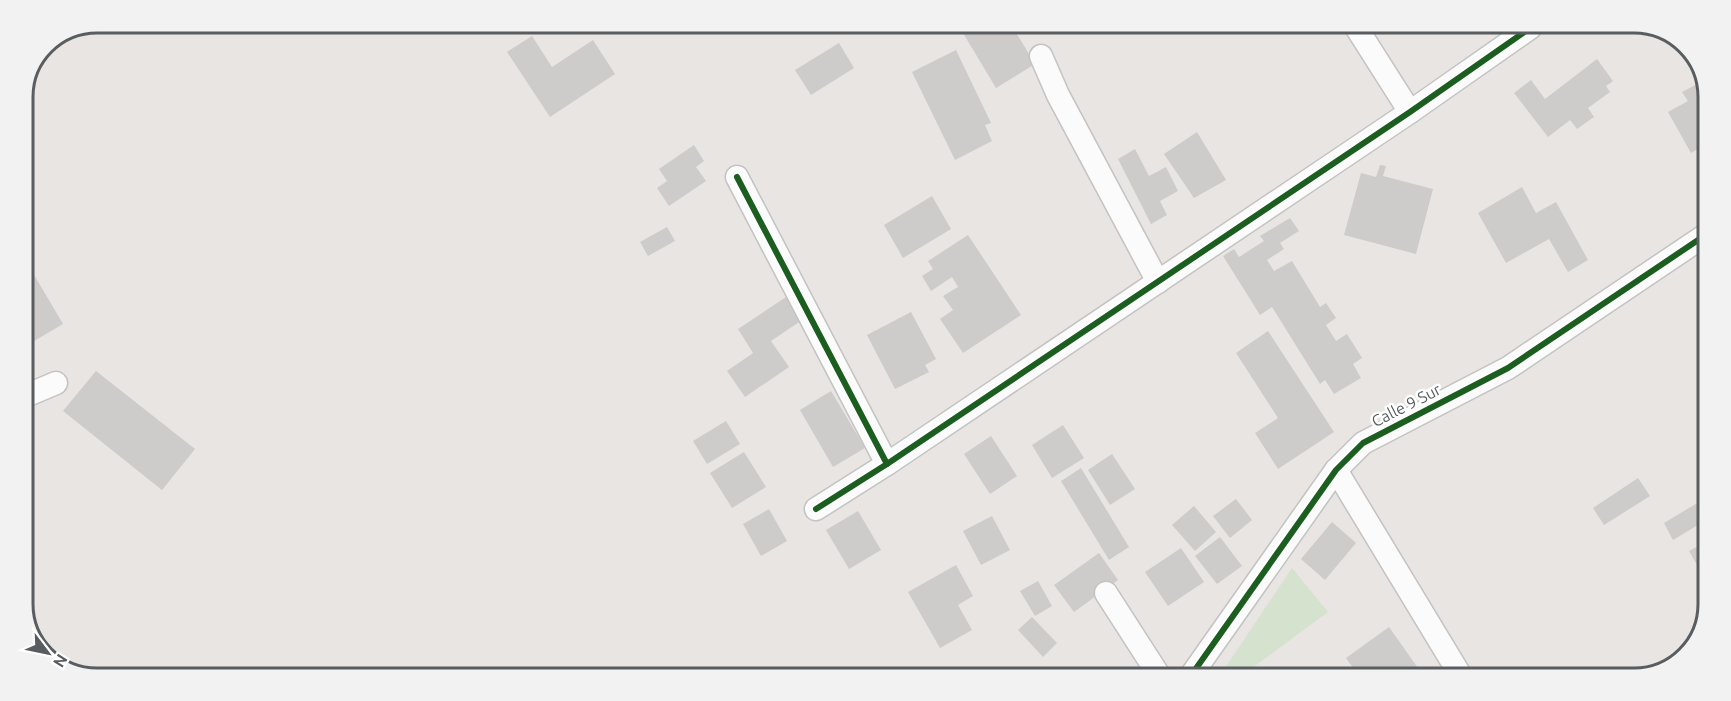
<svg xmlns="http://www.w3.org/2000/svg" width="1731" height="701" viewBox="0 0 1731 701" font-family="Ubuntu,sans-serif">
	<rect width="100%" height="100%" fill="#e8e5e2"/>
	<polygon fill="#d4e2ce" points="1292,568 1328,612 1240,677 1219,677"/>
	<g fill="#cecccb">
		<polygon points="975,26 1012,26 1035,64 996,88 963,33"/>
		<polygon points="532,36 552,67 593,40 615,74 550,117 507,52"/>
		<polygon points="839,43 854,68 811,95 795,70"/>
		<polygon points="956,50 991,123 985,125 992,141 955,160 912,72"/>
		<polygon points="1597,59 1613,81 1606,86 1610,92 1588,108 1594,117 1577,129 1570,120 1548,137 1514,93 1531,80 1545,99"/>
		<polygon points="1701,82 1708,96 1708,143 1691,153 1668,112 1688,101 1682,92"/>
		<polygon points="1197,132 1226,180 1194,198 1164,154"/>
		<polygon points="694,145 704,161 696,167 706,181 669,206 657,188 667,181 659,169"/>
		<polygon points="1135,149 1149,176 1166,167 1178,191 1160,201 1167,215 1151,224 1118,159"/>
		<polygon points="1380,165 1386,166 1383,176 1433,189 1416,254 1344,235 1361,173 1376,177"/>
		<polygon points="1522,187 1536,213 1556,202 1588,260 1568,272 1549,239 1506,263 1478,213"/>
		<polygon points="932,196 951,229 903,258 884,225"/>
		<polygon points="1290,218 1299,231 1280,243 1284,249 1267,260 1274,271 1292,261 1320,307 1326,303 1336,318 1326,325 1336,341 1347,334 1362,358 1353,364 1361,378 1334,394 1325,380 1320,384 1272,307 1260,315 1223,256 1234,249 1239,257 1264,241 1260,236"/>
		<polygon points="667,227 675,241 648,256 640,242"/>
		<polygon points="968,235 1021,315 963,353 940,319 953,310 943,296 958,287 952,277 931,291 922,276 933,269 928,261"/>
		<polygon points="30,268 63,324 29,344 23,333 23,272"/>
		<polygon points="789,295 805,318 771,341 789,367 745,397 727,371 753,353 738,329"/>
		<polygon points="911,312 936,359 925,365 929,372 895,389 867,335"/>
		<polygon points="1268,331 1334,432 1278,469 1255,433 1278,418 1236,353"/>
		<polygon points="96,371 195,449 162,490 63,411"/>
		<polygon points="831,391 865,448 833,467 800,410"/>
		<polygon points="726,421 740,444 707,464 693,441"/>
		<polygon points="1063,425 1084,458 1052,478 1032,445"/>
		<polygon points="991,436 1017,476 990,494 964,454"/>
		<polygon points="744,452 766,487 732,508 710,473"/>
		<polygon points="1112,454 1135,489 1110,505 1088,470"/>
		<polygon points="1081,468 1129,547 1109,560 1061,481"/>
		<polygon points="1638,478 1650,496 1604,525 1593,508"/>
		<polygon points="1236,499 1252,520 1230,538 1213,516"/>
		<polygon points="1704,499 1704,535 1698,525 1673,540 1664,523"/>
		<polygon points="1194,506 1216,532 1195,551 1172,525"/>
		<polygon points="769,509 787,541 761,556 743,524"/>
		<polygon points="858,511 881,550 849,569 826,530"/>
		<polygon points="992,516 1010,550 981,565 963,531"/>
		<polygon points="1332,522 1356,543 1325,580 1301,559"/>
		<polygon points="1220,537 1242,566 1217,584 1195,556"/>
		<polygon points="1704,543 1704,561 1697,565 1689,551"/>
		<polygon points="1181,548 1204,582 1168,606 1145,572"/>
		<polygon points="1099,553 1118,580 1074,612 1054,585"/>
		<polygon points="956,565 973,596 958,605 972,630 940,648 908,592"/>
		<polygon points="1038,581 1052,606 1035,616 1020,591"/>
		<polygon points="1032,617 1057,643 1043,657 1018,630"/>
		<polygon points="1389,627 1425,678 1360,678 1346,658"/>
	</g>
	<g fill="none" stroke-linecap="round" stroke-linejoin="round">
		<g stroke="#c3c3c3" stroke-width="25">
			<g id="minor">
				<polyline points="1356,27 1410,112"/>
				<polyline points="1041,56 1058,95 1158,282"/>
				<polyline points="737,177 887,464"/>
				<polyline points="23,397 56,383"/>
				<polyline points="1336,470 1462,678"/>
				<polyline points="816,509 887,464 1410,112 1530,28"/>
				<polyline points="1106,593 1160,677"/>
				<polyline points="1190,677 1336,470 1363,443 1508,368 1707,234"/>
			</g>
		</g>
		<use href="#minor" stroke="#fcfbfb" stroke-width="22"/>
		<g stroke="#fff" stroke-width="10">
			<g id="cycleway">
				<polyline points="737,177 887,464"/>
				<polyline points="816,509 887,464 1410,112 1530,28"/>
				<polyline points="1190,677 1336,470 1363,443 1508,368 1707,234"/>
			</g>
		</g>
		<use href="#cycleway" stroke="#1b5e20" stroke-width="6"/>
	</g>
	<g text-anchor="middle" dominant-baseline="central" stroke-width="5" stroke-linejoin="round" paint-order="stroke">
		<g font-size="16" fill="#595d5f" stroke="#fff">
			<text transform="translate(1406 405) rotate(-27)">Calle 9 Sur</text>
		</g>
	</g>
	<path d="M0 0H1731V701H0ZM97 33H1634A64 64 0 0 1 1698 97V604A64 64 0 0 1 1634 668H97A64 64 0 0 1 33 604V97A64 64 0 0 1 97 33Z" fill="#f2f2f2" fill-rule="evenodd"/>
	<path fill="none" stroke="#595d5f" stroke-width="3" d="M97 33H1634A64 64 0 0 1 1698 97V604A64 64 0 0 1 1634 668H97A64 64 0 0 1 33 604V97A64 64 0 0 1 97 33Z"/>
	<g transform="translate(48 653) rotate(122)" stroke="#ffffff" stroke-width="4.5" paint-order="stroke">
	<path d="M0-4.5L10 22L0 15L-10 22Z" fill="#595d5f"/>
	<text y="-9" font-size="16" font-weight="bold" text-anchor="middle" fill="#595d5f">N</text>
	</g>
</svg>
